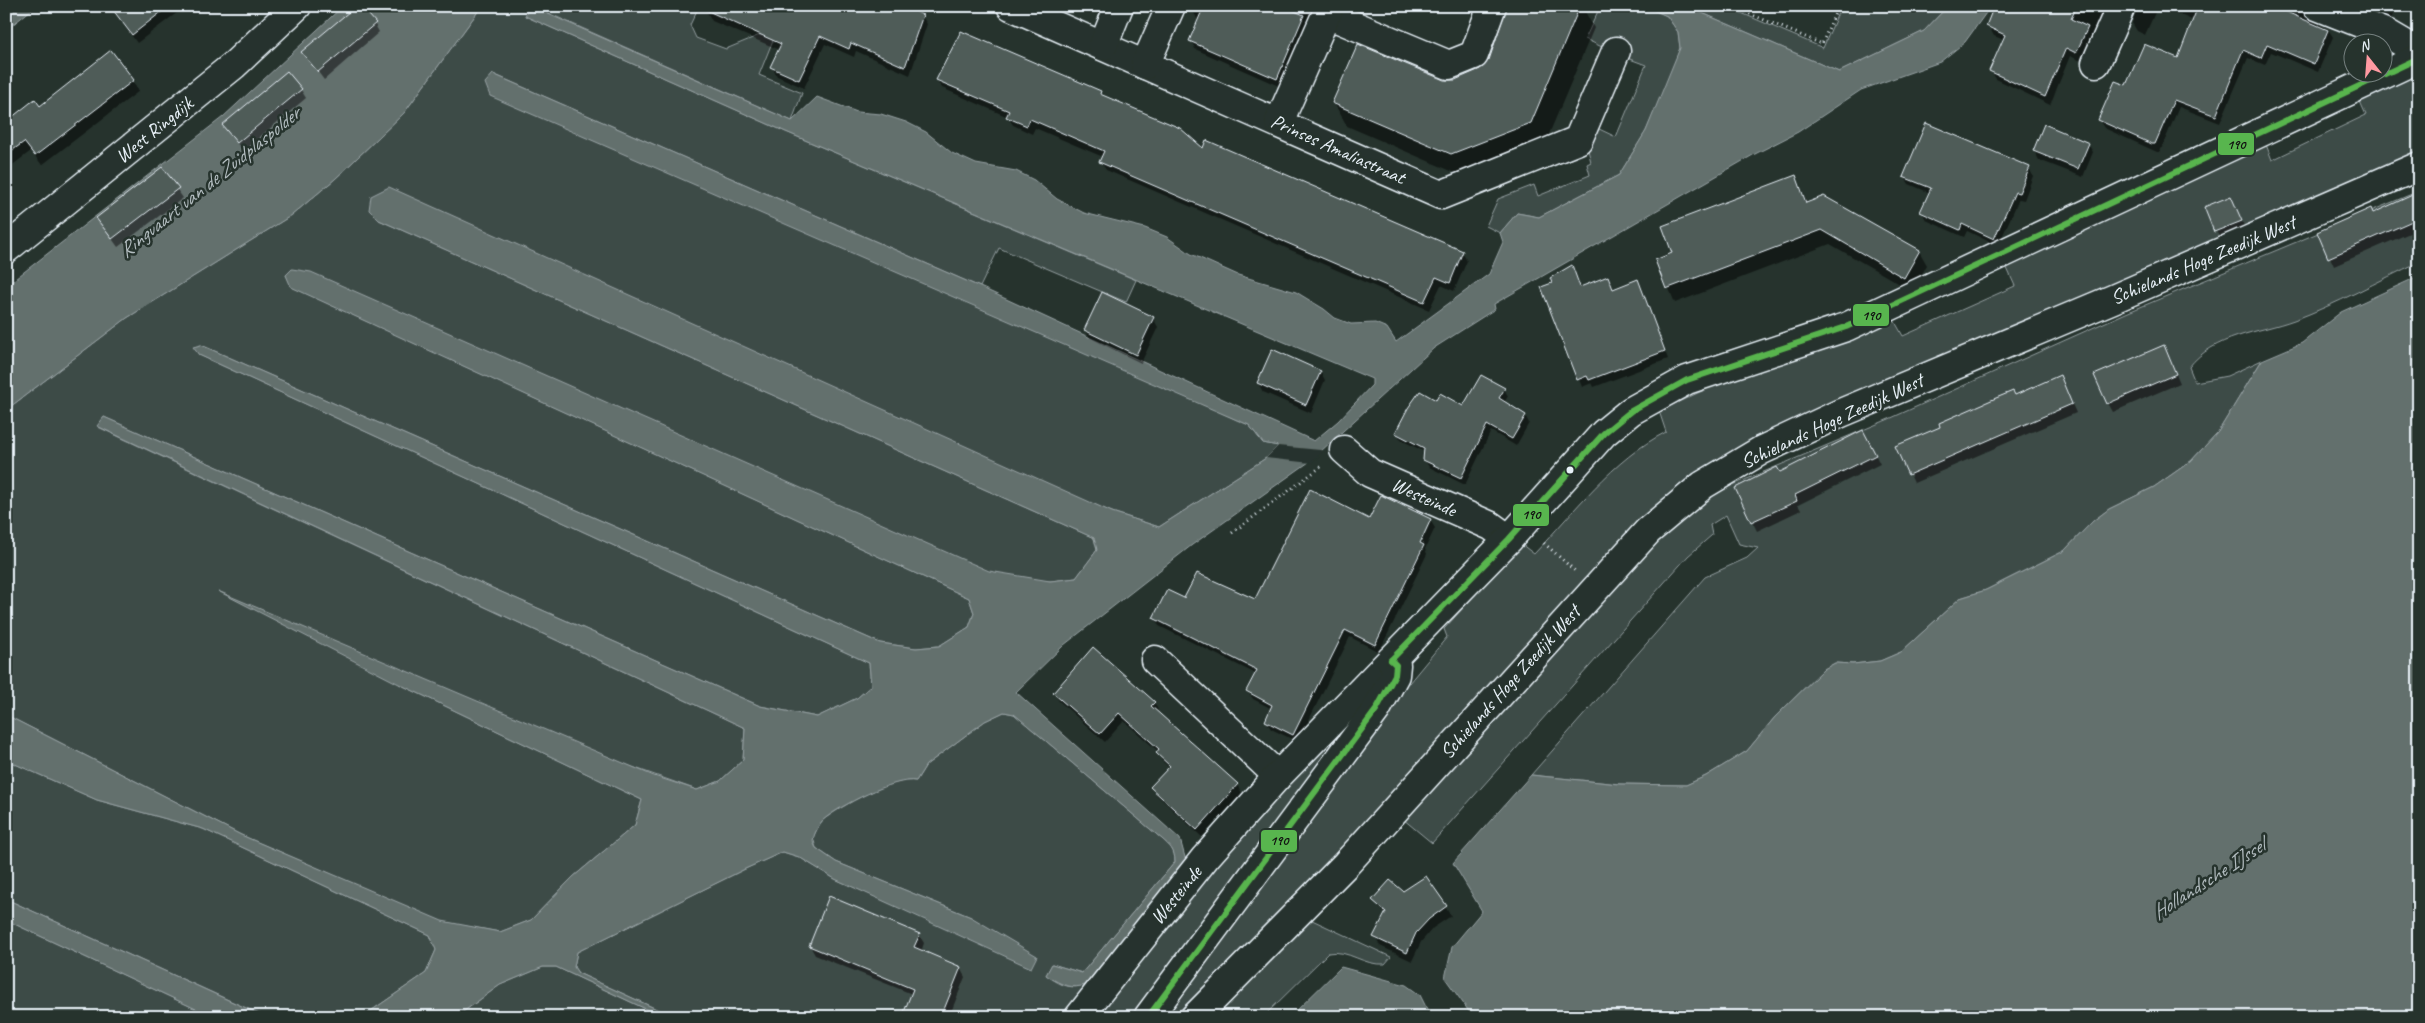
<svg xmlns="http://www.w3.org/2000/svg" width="2425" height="1023" viewBox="0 0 2425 1023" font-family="Caveat,sans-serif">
	<rect width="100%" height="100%" fill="#26332d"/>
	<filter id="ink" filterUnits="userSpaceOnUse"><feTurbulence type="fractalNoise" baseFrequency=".02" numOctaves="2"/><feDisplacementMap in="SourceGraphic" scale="10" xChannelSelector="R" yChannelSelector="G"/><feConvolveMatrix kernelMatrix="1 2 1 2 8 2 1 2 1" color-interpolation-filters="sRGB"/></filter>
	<g filter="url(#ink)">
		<g fill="#3e4b47" stroke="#939ea0">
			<polygon points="482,6 530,6 525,16 786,132 1136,280 1126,302 999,248 980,287 493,74 1237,420 1249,425 1263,443 1278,446 1266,458 1159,527 1112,512 379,220 1094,538 1097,550 1076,578 1050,581 962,581 286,275 292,287 969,598 974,613 969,627 939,646 916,648 880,643 201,345 194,347 199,355 869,663 871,686 857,698 817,717 760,706 104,417 98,427 745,728 743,760 720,781 697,790 399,684 642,800 635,825 573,877 531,920 500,932 442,922 241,835 6,715 6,410 127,318 292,215 335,179 404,113"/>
			<polygon points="532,6 699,6 690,25 696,38 726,49 767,32 775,35 759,75 802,93 792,121"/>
			<polygon points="1594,6 1644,6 1667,16 1678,32 1680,48 1672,71 1646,131 1619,175 1539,217 1517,213 1500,233 1486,226 1498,199 1534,185 1538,196 1590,175 1587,164 1591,162 1588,150 1597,128 1616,137 1646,65 1627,58 1631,50 1606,39 1602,47 1585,39 1599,9"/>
			<polygon points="1686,6 1725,6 1823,48 1841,6 1911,6 1924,12 1930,6 1948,6 1924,31 1839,72"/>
			<path d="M 2419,73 L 2419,156 L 1740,451 L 1296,901 L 1229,966 L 1172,1017 L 1164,1017 L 1402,681 L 1409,683 L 1447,637 L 1444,629 L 1521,544 L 1534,554 C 1574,512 1613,459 1666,432 L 1659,411 L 1715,385 L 1894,320 L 1903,336 L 2015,286 L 2006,266 L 2265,142 L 2272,160 L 2366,115 L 2358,97 Z"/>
			<path d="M 2419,191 L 2419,262 C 2378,281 2337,304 2294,320 C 2258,333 2214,335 2189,367 L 2195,382 L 2227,376 L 2262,360 L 2218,432 L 2191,461 L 2154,487 L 2109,509 L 2093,521 L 2064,551 L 1986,590 L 1960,598 L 1901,652 L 1880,661 L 1853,664 L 1835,663 L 1824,669 L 1775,717 L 1747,751 L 1706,776 L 1686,785 L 1619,784 L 1531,775 L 1705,577 L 1747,558 L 1758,548 L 1739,544 L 1726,515 L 1710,525 L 1712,535 L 1688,556 L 1432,843 L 1403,819 L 1655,542 L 1692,508 L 1721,490 L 1889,419 L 2126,313 Z"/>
			<path d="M 1004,712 L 1014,714 L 1162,839 C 1170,846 1175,850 1175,862 L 1082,973 L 1052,964 L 1046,975 C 1059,984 1069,990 1085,985 L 1063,1017 L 674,1017 L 578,973 L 574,967 L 577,952 L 745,869 L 783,852 L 799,857 L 835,879 L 966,936 L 971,917 L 836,862 L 816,848 L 813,837 C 816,832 819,824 823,820 C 843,805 892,777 916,781 L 926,765 L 985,721 Z"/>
			<polygon points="1340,726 1345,731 1135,1017 1090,1017 1121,973"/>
			<polygon points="6,760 97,800 203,829 430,935 436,950 426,973 362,1017 266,1017 6,899"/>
			<path d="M 1310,919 L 1391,957 L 1385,964 C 1363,966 1349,949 1328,953 L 1263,1017 L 1214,1017 Z"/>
			<polygon points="6,920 213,1017 6,1017"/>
			<polygon points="543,967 556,967 663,1017 456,1017 500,985"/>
		</g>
		<g fill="#636f6d" stroke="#98a3a5">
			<polygon points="14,6 36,6 6,30 6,12"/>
			<polygon points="343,6 482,6 404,113 335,179 292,215 127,318 6,410 6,286 223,117"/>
			<path d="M 530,6 L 792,121 L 817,97 L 857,112 L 881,114 L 906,122 L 926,132 L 952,153 L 976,164 L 1016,171 L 1034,180 L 1057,199 L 1084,213 L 1145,228 L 1167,237 L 1191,254 L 1238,275 L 1296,292 L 1324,309 L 1335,318 L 1351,324 L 1375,323 L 1387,328 L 1396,342 L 1489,274 L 1503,242 L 1500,233 L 1517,213 L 1539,217 L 1619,175 L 1646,131 L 1680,48 L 1678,32 L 1667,16 L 1644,6 L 1686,6 L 1839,72 L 1924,31 L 1948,6 L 1991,6 L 1965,42 L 1940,62 L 1861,90 L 1798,132 L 1753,155 L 1494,304 L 1495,309 L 1434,348 L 1309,462 L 1192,545 L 1064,645 L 1016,692 L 1180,839 L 1186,861 L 1085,985 C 1069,990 1059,983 1046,975 L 1052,964 L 1082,973 L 1175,862 C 1175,850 1170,846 1162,839 L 1014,714 L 1004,712 L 985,721 L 926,765 L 916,781 C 896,777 838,806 822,821 C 818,826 813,836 813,842 L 816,848 L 836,862 L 971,917 L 1037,956 L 1031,968 L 835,879 L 799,857 L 783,852 L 745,869 L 577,952 L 574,967 L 578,973 L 674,1017 L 663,1017 L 556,967 L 543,967 L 500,985 L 456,1017 L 362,1017 L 426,973 L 436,950 L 430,935 L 203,829 L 97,800 L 6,760 L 6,715 L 241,835 L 442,921 L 500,932 L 531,920 L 573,877 L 635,825 L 642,800 L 399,684 L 218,591 L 654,776 L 697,790 L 720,781 L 743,760 L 745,728 L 97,426 L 104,417 L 760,706 L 817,717 L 857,698 L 871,686 L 869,663 L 199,355 L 193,347 L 201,345 L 880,643 L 916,648 L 939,646 L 969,627 L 974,613 L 969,598 L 291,287 L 286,275 L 292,269 L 311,272 L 989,571 L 1050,581 L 1076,578 L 1097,550 L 1094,538 L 379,220 L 369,210 L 371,196 L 389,187 L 1112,512 L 1159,527 L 1266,458 L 1278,446 L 1263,443 L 1249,425 L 1237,420 L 490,96 L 485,83 L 493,74 L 980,287 L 1314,441 L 1338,421 L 1372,385 L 1372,379 L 786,132 L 525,16 Z"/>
			<polygon points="2419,276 2419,1017 1473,1017 1445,978 1452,947 1482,911 1453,863 1531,775 1619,784 1686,785 1706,776 1747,751 1775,717 1824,669 1835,663 1853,664 1880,661 1901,652 1960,598 1986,590 2064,551 2093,521 2109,509 2154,487 2191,461 2218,432 2262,360 2302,343 2341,312"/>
			<polygon points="6,899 259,1014 266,1017 213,1017 6,920"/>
			<polygon points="1341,967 1406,985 1420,995 1431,1017 1290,1017"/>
		</g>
		<polygon fill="#26332d" points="1278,446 1320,450 1324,451 1311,463 1266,458"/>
		<g fill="#0007" fill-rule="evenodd">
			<polygon points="110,6 181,6 182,9 137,43"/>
			<polygon points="709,6 922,16 927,24 910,75 856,51 854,57 825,44 804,88 777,76 772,67 780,50 712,21 707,12"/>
			<polygon points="1197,6 1316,6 1281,87 1195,49 1191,40 1199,22 1194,13"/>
			<polygon points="1510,6 1582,6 1594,28 1544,146 1465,177 1347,126 1334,103 1443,81 1455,81 1486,67"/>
			<polygon points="1999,6 2114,6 2107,19 2101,16 2081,61 2070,56 2050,105 1996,79 1991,71 2004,40 1994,36 1989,27"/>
			<polygon points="2137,6 2158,6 2145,35 2137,31 2132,23"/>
			<polygon points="2160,6 2309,6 2306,17 2328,29 2333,37 2318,72 2271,52 2265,65 2248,58 2220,123 2179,107 2160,152 2157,152 2104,128 2099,120 2127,87 2178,60 2194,21"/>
			<polygon points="2366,6 2397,6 2391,19"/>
			<polygon points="374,23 379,32 324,80 303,52"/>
			<polygon points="111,52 139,91 42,165 31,151 6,170 6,123 39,107"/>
			<polygon points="937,80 1100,92 1103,97 1203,150 1207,142 1462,252 1467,261 1454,291 1441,285 1429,310 1106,170 1101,162 1103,157 1035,128 1032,134 1013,125 1008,117 942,88"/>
			<polygon points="301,90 306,98 243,151 223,125"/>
			<polygon points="2088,144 2093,152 2083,177 2039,160 2034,151"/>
			<polygon points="2029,168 2033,176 2024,200 2019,199 1998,246 1967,231 1964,237 1926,220 1922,212 1930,193 1909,184 1905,177"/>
			<polygon points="162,169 183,198 118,247 98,219"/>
			<polygon points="1795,177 1808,204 1919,251 1927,265 1912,291 1830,244 1675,303 1657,261 1674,254"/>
			<polygon points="2419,194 2419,229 2334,266 2319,233 2373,214"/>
			<polygon points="2231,197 2246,230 2221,240 2216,231"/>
			<polygon points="1572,266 1581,288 1607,277 1614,290 1638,281 1668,359 1594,387 1592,383 1582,387 1543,288 1554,283"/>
			<polygon points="1153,318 1158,327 1141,363 1090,338 1085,329"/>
			<polygon points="2168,355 2180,383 2113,412 2108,403"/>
			<polygon points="1320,371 1325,380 1311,413 1263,392 1258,383"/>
			<polygon points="2064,386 2076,413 1914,483 1897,447 2015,397"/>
			<polygon points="1504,389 1508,396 1504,403 1525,415 1529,423 1516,446 1491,431 1465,485 1429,467 1424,459 1425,452 1401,440 1397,433 1436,402 1464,408"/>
			<polygon points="1868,440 1880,464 1798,505 1801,510 1757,531 1736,489"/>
			<path d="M 1370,520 L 1430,520 L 1435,528 L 1425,549 L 1427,554 L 1379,652 L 1350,637 L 1298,742 L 1271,729 L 1266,721 L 1272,709 L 1253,699 L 1248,691 L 1256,674 L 1159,626 L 1155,618 L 1184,600 L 1256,601 ZM 1428,523 L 1430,523 L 1418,549 L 1416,548 Z"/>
			<polygon points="1054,693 1154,702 1158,710 1156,712 1237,785 1242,793 1202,837 1157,795 1152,787 1170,768 1162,761 1159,752 1124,721 1105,742 1059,701"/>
			<polygon points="1426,877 1451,916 1433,928 1421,942 1412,961 1380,946 1375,937 1386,915 1374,900 1403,893"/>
			<polygon points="919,935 924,943 921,952 960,968 965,977 949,1017 903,1017 912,994 815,955 810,946"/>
		</g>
		<g fill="#505c59" stroke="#e8f1f8">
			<polygon points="110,6 169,6 132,35"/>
			<polygon points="356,6 361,6 376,23 318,72 301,52"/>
			<polygon points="697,6 904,6 923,15 905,67 851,43 849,49 820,36 799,80 770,67 781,44"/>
			<polygon points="1204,6 1283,6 1304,15 1277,79 1189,41"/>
			<polygon points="1507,6 1580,6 1531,123 1451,154 1332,103 1358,44 1444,80 1455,80 1480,69 1489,60"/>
			<polygon points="1994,6 2077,6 2071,19 2088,27 2076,53 2066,48 2045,97 1989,71 2005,35 1986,26"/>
			<polygon points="2198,6 2273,6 2328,30 2314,64 2267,44 2261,58 2243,50 2216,116 2174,100 2155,144 2152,144 2098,120 2115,81 2126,85 2144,44 2178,58"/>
			<polygon points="961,31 1101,91 1100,94 1180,128 1203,148 1206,140 1463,251 1450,283 1436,277 1424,302 1099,162 1104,151 1030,119 1027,126 1006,117 1009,111 936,80"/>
			<polygon points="111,50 134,80 35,156 24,142 6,155 6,122 35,99 40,106"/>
			<polygon points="287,71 302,89 237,143 222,125"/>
			<polygon points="1926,123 2030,167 2019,193 2015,192 1994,239 1962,224 1960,230 1920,212 1931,188 1903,177"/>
			<polygon points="2044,124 2089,143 2078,169 2033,151"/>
			<polygon points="162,167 179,188 112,239 96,218"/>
			<polygon points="1796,175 1806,203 1824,196 1920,250 1904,278 1822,230 1666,289 1655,260 1672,253 1662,226"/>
			<polygon points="2419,192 2419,218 2328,258 2317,232 2371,208 2373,213"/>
			<polygon points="2231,196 2242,221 2214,232 2204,207"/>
			<polygon points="1572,265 1580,287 1608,276 1613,289 1638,279 1665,351 1589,380 1587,376 1577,380 1541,287 1552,283 1550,278"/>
			<polygon points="1102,292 1154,317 1136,355 1084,330"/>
			<polygon points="2164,345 2176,374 2107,404 2094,375"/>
			<polygon points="1272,349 1321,371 1306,405 1257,383"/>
			<polygon points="1481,375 1505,388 1499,398 1526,415 1512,439 1487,425 1461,478 1423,460 1424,448 1395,433 1408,408 1420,391 1436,400 1440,393 1463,406"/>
			<polygon points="2060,375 2072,404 1908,475 1895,446 1940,427 1939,423 1996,398 2013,391 2015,395"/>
			<polygon points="1863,430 1876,455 1795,495 1797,501 1751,522 1735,488 1777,467 1780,472"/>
			<polygon points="1310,489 1369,519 1381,495 1431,519 1420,543 1424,545 1375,645 1345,630 1293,735 1265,721 1272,705 1246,691 1257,670 1153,618 1167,590 1184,598 1197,573 1255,599"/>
			<polygon points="1093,647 1155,702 1151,706 1238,784 1197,830 1150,787 1170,766 1156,753 1159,749 1119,713 1100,734 1053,693"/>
			<polygon points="1426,876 1447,906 1429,919 1416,933 1407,953 1373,937 1386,912 1372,900 1390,880 1403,891"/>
			<polygon points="829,896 920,934 914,947 961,967 941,1017 902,1017 913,989 809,946"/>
		</g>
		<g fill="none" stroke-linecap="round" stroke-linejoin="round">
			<g stroke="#e8f1f8" stroke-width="31">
				<g id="minor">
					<polyline points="1011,6 1441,195 1578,140 1616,51"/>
					<polyline points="2317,6 2388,34 2405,44 2418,58"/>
					<polyline points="1327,14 1449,65 1474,55 1492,6"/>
					<polyline points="1103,46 1119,6"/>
					<polyline points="2096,63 2121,6"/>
					<polyline points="1145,65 1171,6"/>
					<polyline points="1279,122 1330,6"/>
					<polyline points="6,249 234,65 297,6"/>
					<polyline points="1344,450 1370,473 1491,526 1509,539"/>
					<polyline points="1155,660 1278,776"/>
					<polyline points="1079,1017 1205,858 1278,776 1509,539 1604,433 1631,411 1687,380 1846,327 2419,58"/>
					<polyline points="1148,1017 1376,710 1395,675 1396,665 1391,660"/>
					<polyline points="1195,1017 1346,864 1648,531 1703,485 1762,450 1841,413 2113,299 2419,166"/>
				</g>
			</g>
			<g stroke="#e8f1f8" stroke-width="3" stroke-dasharray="1 4" stroke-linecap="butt">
				<polyline points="1731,6 1822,44 1838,6"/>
				<polyline points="1920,6 1924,6"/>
				<polyline points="1232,533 1322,466"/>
				<polyline points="1544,543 1575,571"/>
			</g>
			<use href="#minor" stroke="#26332d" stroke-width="28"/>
			<g stroke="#26332d" stroke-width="10">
				<g id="bus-1">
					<polyline points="1391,660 1509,539 1604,433 1631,411 1687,380 1846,327 2419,58"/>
					<polyline points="1148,1017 1376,710 1395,675 1396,665 1391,660"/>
				</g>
			</g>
			<use href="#bus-1" stroke="#58b54e" stroke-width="6"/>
		</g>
	</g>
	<circle fill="#e8f1f8" stroke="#26332d" stroke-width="2" cx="1570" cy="470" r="4.5"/>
	<g text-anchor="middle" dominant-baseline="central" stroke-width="5" stroke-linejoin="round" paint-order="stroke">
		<g font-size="20" fill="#e8f1f8" stroke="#26332d">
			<text transform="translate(154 130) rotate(-39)">West Ringdijk</text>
			<text transform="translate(1338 149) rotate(24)">Prinses Amaliastraat</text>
			<text transform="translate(2203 260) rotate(-23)">Schielands Hoge Zeedijk West</text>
			<text transform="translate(1832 421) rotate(-25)">Schielands Hoge Zeedijk West</text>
			<text transform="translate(1424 497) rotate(24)">Westeinde</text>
			<text transform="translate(1510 682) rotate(-48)">Schielands Hoge Zeedijk West</text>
			<text transform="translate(1176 895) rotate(-51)">Westeinde</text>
		</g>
		<g font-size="21" font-style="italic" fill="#b3bdc0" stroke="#26332d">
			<text transform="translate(209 182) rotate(-39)">Ringvaart van de Zuidplaspolder</text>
			<text transform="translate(2208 879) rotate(-33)">Hollandsche IJssel</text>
		</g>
	</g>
	<g stroke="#26332d" stroke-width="2">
		<rect x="2217" y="132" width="38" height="24" rx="5" fill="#58b54e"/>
		<rect x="1852" y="303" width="38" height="24" rx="5" fill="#58b54e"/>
		<rect x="1512" y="503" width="38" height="24" rx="5" fill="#58b54e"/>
		<rect x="1260" y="829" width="38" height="24" rx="5" fill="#58b54e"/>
	</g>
	<g font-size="14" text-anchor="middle" font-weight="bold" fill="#111">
		<text x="2236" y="149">190</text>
		<text x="1871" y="320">190</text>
		<text x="1531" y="519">190</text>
		<text x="1279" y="845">190</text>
	</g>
	<rect width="2425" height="1023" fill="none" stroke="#26332d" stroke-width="25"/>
	<rect x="12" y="12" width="2400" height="998" fill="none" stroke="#e8f1f8" stroke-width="2" filter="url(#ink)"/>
	<g transform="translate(2368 58) rotate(343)"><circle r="24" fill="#26332d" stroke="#747f7e"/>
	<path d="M0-4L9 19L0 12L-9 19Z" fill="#ff9aa2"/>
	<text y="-8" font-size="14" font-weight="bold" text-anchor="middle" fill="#e8f1f8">N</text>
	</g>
</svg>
